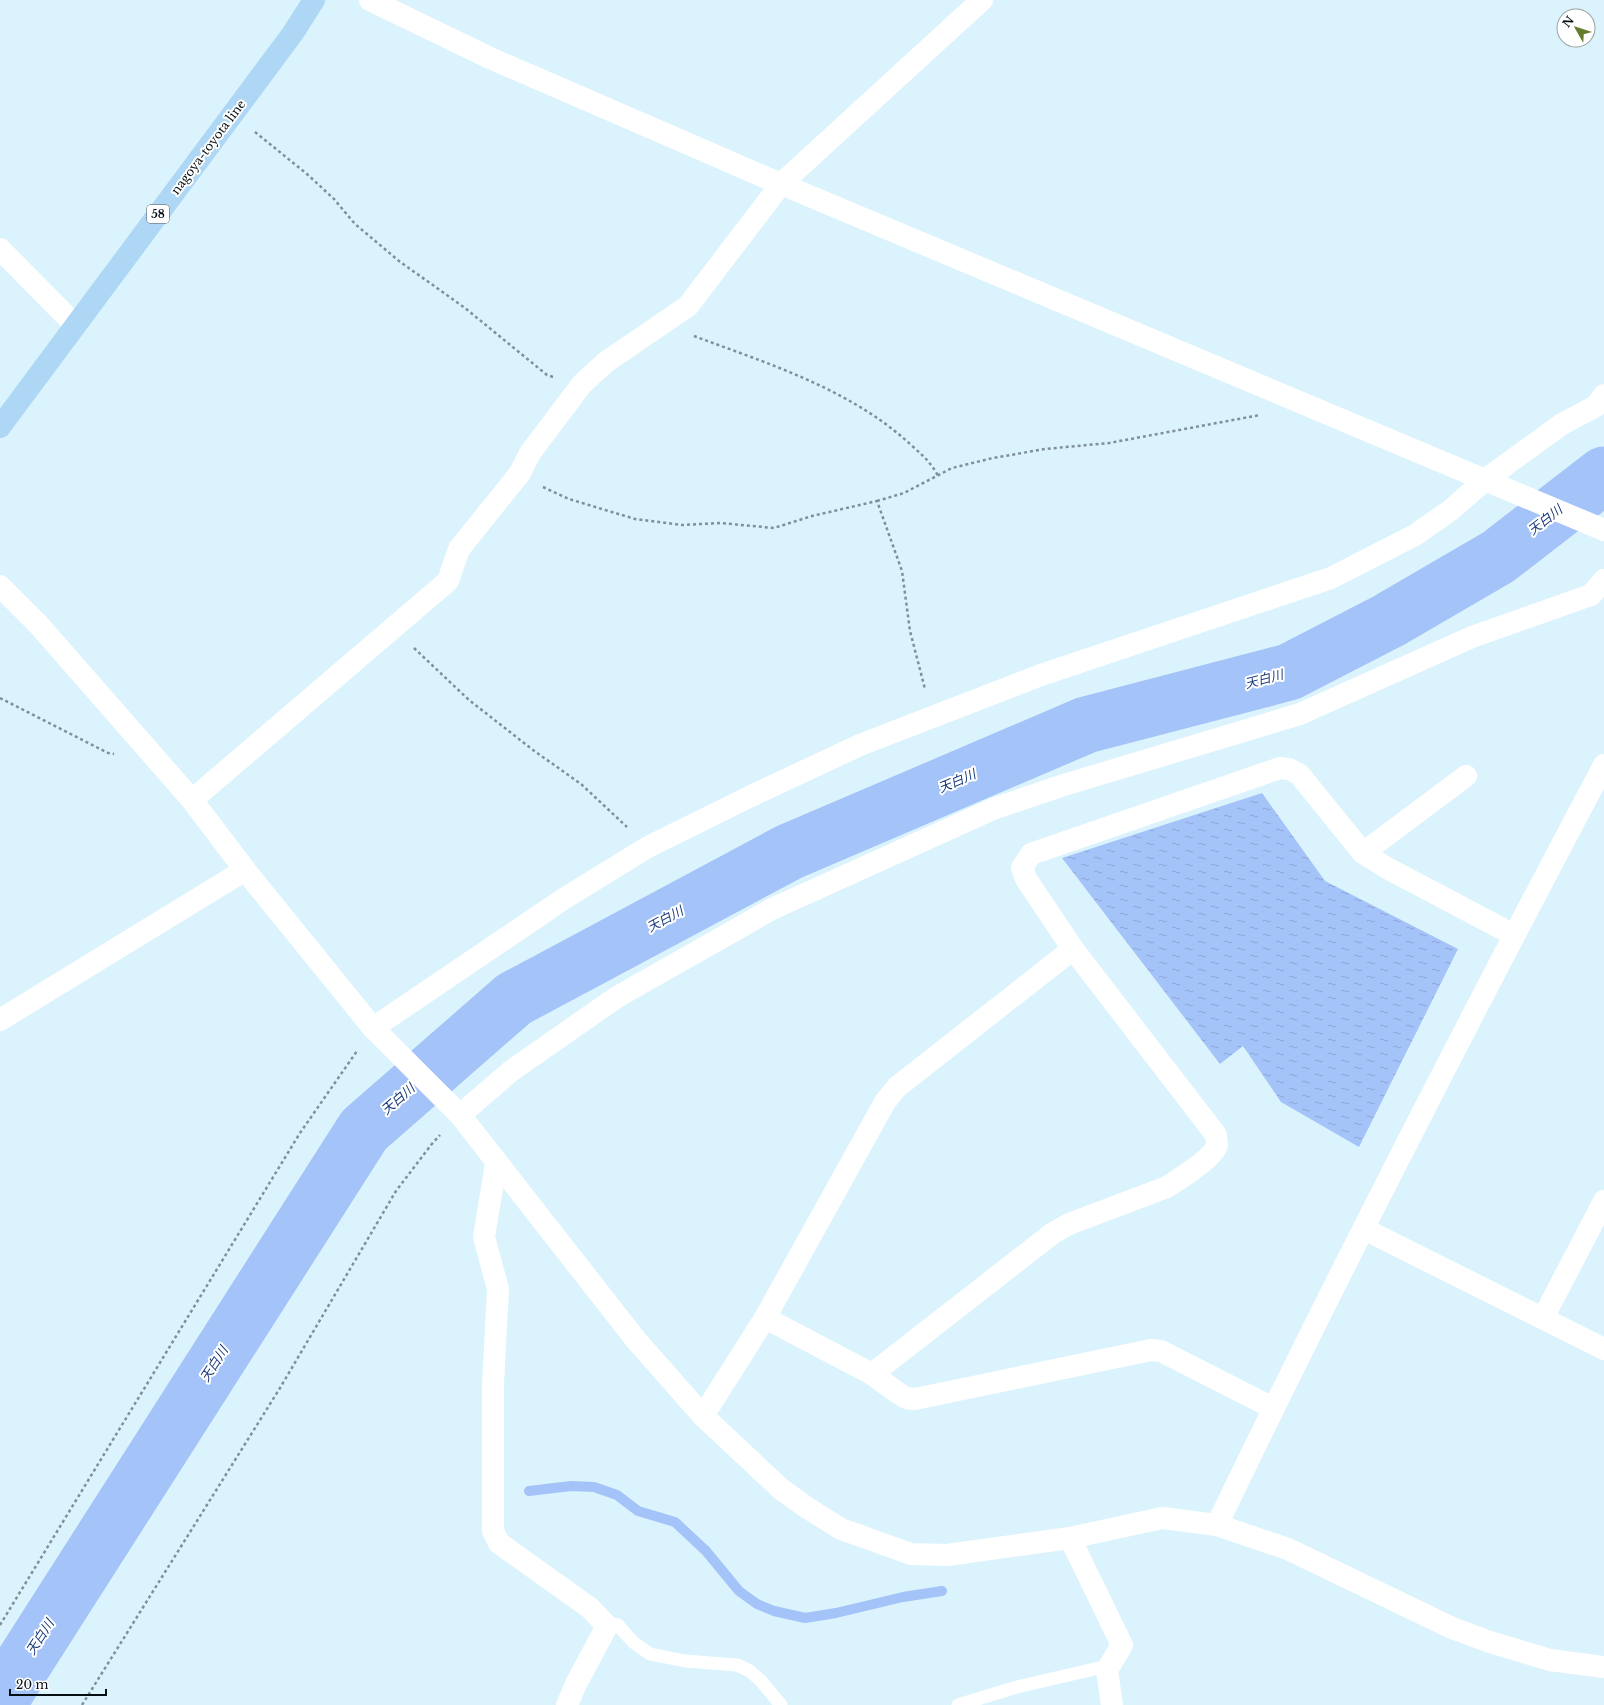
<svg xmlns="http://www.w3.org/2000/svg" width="1604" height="1705" viewBox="0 0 1604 1705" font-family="'Libre Baskerville','Noto Sans JP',serif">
	<defs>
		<pattern id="water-ripples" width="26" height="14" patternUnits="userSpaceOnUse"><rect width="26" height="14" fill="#a4c3f8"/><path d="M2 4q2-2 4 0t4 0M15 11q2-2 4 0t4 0" fill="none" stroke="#8ca6d4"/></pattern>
	</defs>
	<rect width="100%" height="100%" fill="#dbf3fc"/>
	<polygon fill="url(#water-ripples)" points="1262,793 1325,881 1458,949 1359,1147 1281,1102 1243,1046 1220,1064 1062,858"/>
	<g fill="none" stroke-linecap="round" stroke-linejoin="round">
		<polyline stroke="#a4c3f8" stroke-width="10" points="529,1491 571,1486 594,1487 617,1495 638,1511 675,1522 706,1551 739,1591 757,1604 774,1611 805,1618 836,1613 903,1597 942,1591"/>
		<polyline stroke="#a4c3f8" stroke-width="57" points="0,1700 364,1130 514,999 789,852 1086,725 1289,672 1388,621 1498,557 1604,475"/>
		<g stroke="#7f9097" stroke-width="2.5" stroke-dasharray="3 3" stroke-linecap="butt">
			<polyline points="255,132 307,174 334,199 355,224 399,261 465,308 547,375 553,377"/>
			<path d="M 694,336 C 769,364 850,389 910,444 C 921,454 931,462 938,476"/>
			<polyline points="543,487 569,499 635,519 682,525 720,523 774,528 812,516 877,501 902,571 910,631 925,689"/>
			<polyline points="877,501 904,493 952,468 993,458 1045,449 1109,443 1260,415"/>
			<polyline points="414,648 469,700 533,750 581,784 627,827"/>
			<polyline points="0,698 108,753 114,754"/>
			<polyline points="0,1625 300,1133 357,1051"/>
			<polyline points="82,1705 280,1388 396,1191 431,1145 440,1135"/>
		</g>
		<g stroke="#fff" stroke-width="13">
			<polyline points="607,1626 612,1624 618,1625 633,1642 650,1654 685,1661 737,1665 750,1671 761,1681 781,1705"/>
			<polyline points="958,1705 1017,1687 1099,1668 1107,1670"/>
		</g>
		<g stroke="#fff" stroke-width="22">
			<polyline points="0,249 75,325"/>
			<polyline points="0,586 38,624 192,800 245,870 373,1028 460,1115 636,1340 703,1416 781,1489 806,1507 841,1529 911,1554 947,1555 1070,1538 1162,1518 1217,1525 1288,1549 1452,1628 1490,1642 1550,1660 1604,1667"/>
			<polyline points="192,800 448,581 459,549 520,473 530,453 582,384 606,362 688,306 781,184 982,0"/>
			<polyline points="1363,853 1466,776"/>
			<polyline points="0,1020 245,870"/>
			<polyline points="373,1028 565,898 648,847 751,796 860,745 1041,675 1331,578 1415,535 1451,510 1485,480 1562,424 1596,406 1604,395"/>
			<polyline points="460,1115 511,1071 617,997 772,909 993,809 1064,785 1300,714 1472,637 1591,595 1604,580"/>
			<polyline points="496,1164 484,1237 498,1289 493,1384 493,1531 499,1543 590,1608 607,1626 576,1684 567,1705"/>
			<polyline points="1364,1229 1604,1349"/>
			<polyline points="765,1318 872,1374 898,1393 906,1398 915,1399 1151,1350 1161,1351 1273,1408"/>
			<polyline points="1543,1318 1604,1201"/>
			<path d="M 872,1374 L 1053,1233 L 1069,1224 L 1167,1187 C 1178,1180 1215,1157 1217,1145 C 1217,1142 1216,1138 1216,1135 L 1073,949 L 1026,879 L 1022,868 L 1031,854 L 1280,768 L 1289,769 L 1299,774 L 1363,853 L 1387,868 L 1514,935"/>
			<polyline points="703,1416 765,1318 885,1102 897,1087 1073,949"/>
			<path d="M 1217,1525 C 1340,1269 1471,1016 1604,765"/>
			<polyline points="1070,1538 1122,1645 1107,1670 1112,1705"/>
		</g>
		<polyline stroke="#fff" stroke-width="22" points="370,0 490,58 781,184 1604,530"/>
		<polyline stroke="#add7f5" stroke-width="22" points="0,427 293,33 314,0"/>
	</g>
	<g text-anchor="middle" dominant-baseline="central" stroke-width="4" stroke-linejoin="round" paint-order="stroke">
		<rect fill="#fff" stroke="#50575a" stroke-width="1" x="147" y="205" width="22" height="18" rx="3"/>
		<g font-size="11" font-weight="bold" fill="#050f13">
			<text x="158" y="214">58</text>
		</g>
		<g font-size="12" fill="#050f13" stroke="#fff">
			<text transform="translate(208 147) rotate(-53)">nagoya-toyota line</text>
		</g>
		<g font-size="13" font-style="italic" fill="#193b79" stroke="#fff">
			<text transform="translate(1545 520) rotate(-38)">天白川</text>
			<text transform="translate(1264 679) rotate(-15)">天白川</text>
			<text transform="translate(957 781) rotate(-23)">天白川</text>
			<text transform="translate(665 919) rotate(-28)">天白川</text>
			<text transform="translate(398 1099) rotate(-41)">天白川</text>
			<text transform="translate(214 1364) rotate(-57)">天白川</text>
			<text transform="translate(40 1637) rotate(-57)">天白川</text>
		</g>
	</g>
	<g transform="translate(1576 28) rotate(309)"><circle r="19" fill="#ffffff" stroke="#9b9fa1"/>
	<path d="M0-3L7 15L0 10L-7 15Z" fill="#677c2c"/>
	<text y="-6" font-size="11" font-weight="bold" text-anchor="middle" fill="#050f13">N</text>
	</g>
	<path d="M10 1689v6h96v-6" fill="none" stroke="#050f13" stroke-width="2"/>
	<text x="16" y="1689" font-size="12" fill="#050f13" stroke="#ffffff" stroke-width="3" paint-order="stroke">20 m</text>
</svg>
